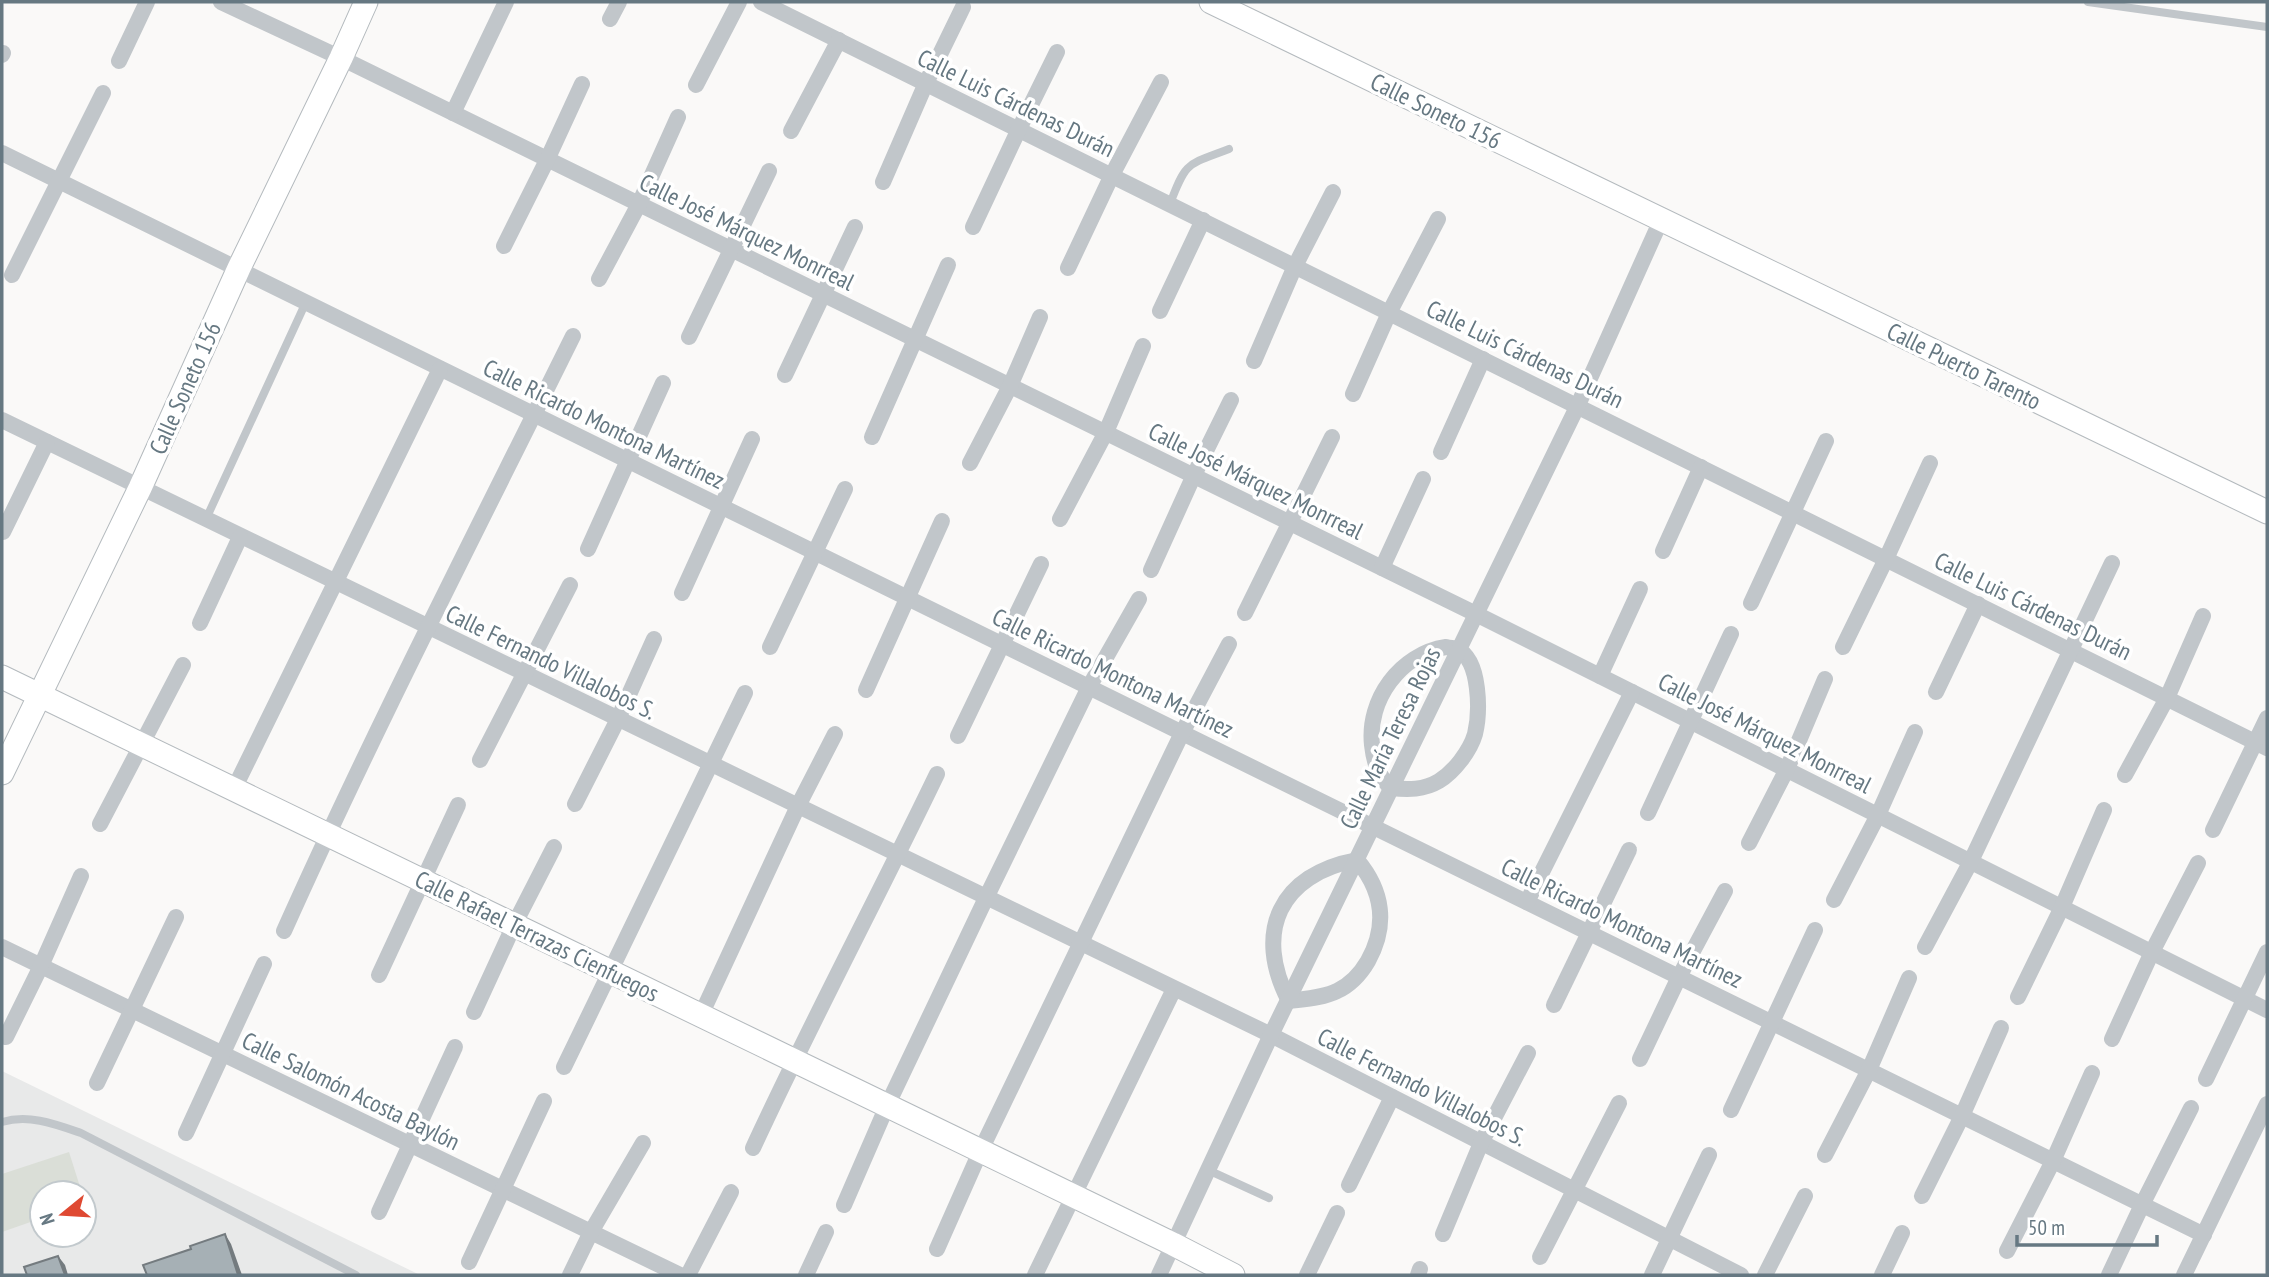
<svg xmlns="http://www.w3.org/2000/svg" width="2269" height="1277" viewBox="0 0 2269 1277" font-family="'PT Sans Narrow',sans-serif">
	<rect width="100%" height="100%" fill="#faf9f8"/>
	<path fill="#e8e9e9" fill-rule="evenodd" d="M 2,1071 L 420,1275 L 2,1275 ZM 42,1193 L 84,1193 L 84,1235 L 42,1235 Z"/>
	<polygon fill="#daded7" points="69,1152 82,1193 42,1193 42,1218 2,1232 2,1174"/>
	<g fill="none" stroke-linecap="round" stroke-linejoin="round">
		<g stroke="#b4babe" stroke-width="25">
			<g id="secondary">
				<polyline points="1211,2 2267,512"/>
				<polyline points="2,677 1173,1244 1233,1275"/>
				<polyline points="2,773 140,488 239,268 341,58 366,2"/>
			</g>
		</g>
		<g stroke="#c1c6ca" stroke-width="8">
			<polyline points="2088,2 2267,27"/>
			<path d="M 1170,204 C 1186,161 1187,165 1229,149"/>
			<polyline points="206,519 306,302"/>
			<path d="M 2,1122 C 29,1114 55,1124 81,1133 L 356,1275"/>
			<polyline points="1208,1170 1269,1198"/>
		</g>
		<g stroke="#c1c6ca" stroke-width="16">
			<polyline points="221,2 341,58 1476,614 2267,1010"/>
			<polyline points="761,2 2267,748"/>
			<polyline points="610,19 619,2"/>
			<polyline points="2,55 3,53"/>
			<polyline points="119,61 147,2"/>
			<polyline points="696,85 739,2"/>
			<polyline points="453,113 506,2"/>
			<polyline points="791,131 839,40"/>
			<polyline points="2,153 2204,1235"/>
			<polyline points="883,182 926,83 963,7"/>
			<polyline points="973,227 1019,129 1057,52"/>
			<polyline points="504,246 547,160 582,84"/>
			<polyline points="1068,268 1112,175 1161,82"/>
			<polyline points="12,275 103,93"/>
			<polyline points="599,279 639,204 678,117"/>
			<polyline points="1160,311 1203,220"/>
			<polyline points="689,337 769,171"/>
			<polyline points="1254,361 1295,266 1333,192"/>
			<polyline points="785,375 855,227"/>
			<polyline points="1353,394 1389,313 1438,219"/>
			<polyline points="2,420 1271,1035 1741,1275"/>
			<polyline points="872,437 948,265"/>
			<polyline points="1441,452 1483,359"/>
			<polyline points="970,463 1010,386 1040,317"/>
			<polyline points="1060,519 1106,432 1143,346"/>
			<polyline points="3,532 47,442"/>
			<polyline points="588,549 663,383"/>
			<polyline points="1663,551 1701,467"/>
			<polyline points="1382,568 1423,479"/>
			<polyline points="1151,570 1194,475 1231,400"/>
			<polyline points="682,593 752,439"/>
			<polyline points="1751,603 1826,441"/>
			<polyline points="1245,613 1332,437"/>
			<polyline points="200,623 240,537"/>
			<polyline points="770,647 845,489"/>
			<path d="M 1446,647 C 1450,648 1453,648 1457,649 C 1481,660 1480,713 1475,734 C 1470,751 1454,772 1439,781 C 1424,790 1408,790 1391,788 C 1378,776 1374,762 1372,745 C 1367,700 1400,654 1446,647 Z"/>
			<polyline points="1843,647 1886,559 1930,463"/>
			<polyline points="1600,676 1640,589"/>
			<polyline points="866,690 942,521"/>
			<polyline points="1936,692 1978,604"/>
			<polyline points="958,736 1041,564"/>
			<polyline points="480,760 570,585"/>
			<polyline points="2125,775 2167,698 2203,616"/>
			<polyline points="234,789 440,369"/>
			<polyline points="575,804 618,719 654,639"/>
			<polyline points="1648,813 1731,634"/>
			<polyline points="100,824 183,665"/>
			<polyline points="2213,830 2267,718"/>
			<polyline points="1749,843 1787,769 1825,679"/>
			<path d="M 1357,860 C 1383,891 1388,925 1368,961 C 1361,973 1350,985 1337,991 C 1323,998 1304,999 1289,1001 C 1253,932 1280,874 1357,860 Z"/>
			<polyline points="1834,900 1878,815 1915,732"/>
			<polyline points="1527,902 1632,692"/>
			<path d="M 284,931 C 374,730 475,534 573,336"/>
			<polyline points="2,947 680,1275"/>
			<polyline points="1925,947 1971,861 2112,563"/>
			<polyline points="379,975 458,805"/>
			<polyline points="2018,997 2062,907 2104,810"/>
			<polyline points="1554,1005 1629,850"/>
			<polyline points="474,1012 514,925 554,847"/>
			<polyline points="701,1015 798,806 835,734"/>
			<polyline points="6,1037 41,966 81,876"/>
			<polyline points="2112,1039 2152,952 2198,863"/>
			<polyline points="1640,1059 1679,977 1725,891"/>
			<polyline points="564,1067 745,693"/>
			<polyline points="2206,1079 2267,952"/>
			<polyline points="97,1083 176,917"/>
			<polyline points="1731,1110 1815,930"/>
			<polyline points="186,1133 264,964"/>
			<path d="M 753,1148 C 811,1022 877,899 937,774"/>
			<polyline points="1825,1155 1869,1070 1909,978"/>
			<polyline points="1349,1185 1392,1097"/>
			<polyline points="1922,1196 1962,1116 2001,1028"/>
			<polyline points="844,1205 887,1106 986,898 1089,687 1139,599"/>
			<polyline points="379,1212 455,1047"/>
			<polyline points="1443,1234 1481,1143 1528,1053"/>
			<polyline points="937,1249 980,1152 1182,733 1229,644"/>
			<polyline points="2007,1251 2053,1161 2092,1073"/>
			<polyline points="1540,1257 1619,1103"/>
			<polyline points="469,1262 544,1101"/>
			<polyline points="570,1275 591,1232 643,1143"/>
			<polyline points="688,1275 731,1192"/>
			<polyline points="806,1275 826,1232"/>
			<polyline points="1035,1275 1174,989"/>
			<polyline points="1159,1275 1271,1035 1578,405 1661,220"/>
			<polyline points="1307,1275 1337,1213"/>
			<polyline points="1418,1275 1420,1269"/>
			<polyline points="1652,1275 1709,1155"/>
			<polyline points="1765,1275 1805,1196"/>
			<polyline points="1882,1275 1902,1233"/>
			<polyline points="2109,1275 2142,1205 2191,1108"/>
			<polyline points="2184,1275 2267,1104"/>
		</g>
		<use href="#secondary" stroke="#fff" stroke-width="23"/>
	</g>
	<g fill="#747b7f">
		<polygon points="225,1234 231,1244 242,1275 238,1275"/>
		<polygon points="58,1256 65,1265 68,1275 65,1275"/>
	</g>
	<g fill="#a6b0b5" stroke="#747b7f" stroke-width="2">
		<polygon points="225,1234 238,1275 147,1275 143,1265 191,1249 190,1246"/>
		<polygon points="58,1256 65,1275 27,1275 24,1267"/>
	</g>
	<g text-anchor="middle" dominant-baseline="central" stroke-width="7" stroke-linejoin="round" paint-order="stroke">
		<g font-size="24" fill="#667882" stroke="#fff">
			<text transform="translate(1016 103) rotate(26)">Calle Luis Cárdenas Durán</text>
			<text transform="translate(1436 111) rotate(26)">Calle Soneto 156</text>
			<text transform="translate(747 232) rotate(26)">Calle José Márquez Monrreal</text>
			<text transform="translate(1525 354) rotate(26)">Calle Luis Cárdenas Durán</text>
			<text transform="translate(1964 366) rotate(26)">Calle Puerto Tarento</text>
			<text transform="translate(185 388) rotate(-66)">Calle Soneto 156</text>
			<text transform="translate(604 424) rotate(26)">Calle Ricardo Montona Martínez</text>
			<text transform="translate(1256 481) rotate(26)">Calle José Márquez Monrreal</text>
			<text transform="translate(2033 606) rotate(26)">Calle Luis Cárdenas Durán</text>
			<text transform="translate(551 662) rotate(26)">Calle Fernando Villalobos S.</text>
			<text transform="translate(1113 673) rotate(26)">Calle Ricardo Montona Martínez</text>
			<text transform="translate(1765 733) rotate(27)">Calle José Márquez Monrreal</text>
			<text transform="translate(1390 738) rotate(-64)">Calle María Teresa Rojas</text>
			<text transform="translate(1622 923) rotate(26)">Calle Ricardo Montona Martínez</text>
			<text transform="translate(537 936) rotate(26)">Calle Rafael Terrazas Cienfuegos</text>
			<text transform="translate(1422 1087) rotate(27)">Calle Fernando Villalobos S.</text>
			<text transform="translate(351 1091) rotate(26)">Calle Salomón Acosta Baylón</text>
		</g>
	</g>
	<rect width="2269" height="1277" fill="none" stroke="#667882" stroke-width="7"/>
	<g transform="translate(63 1214) rotate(252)"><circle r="33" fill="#ffffff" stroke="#c2c9cd" stroke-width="2"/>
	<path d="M0-5L12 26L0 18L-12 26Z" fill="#df4932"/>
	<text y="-10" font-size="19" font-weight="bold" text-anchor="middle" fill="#667882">N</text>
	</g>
	<path d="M2017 1235v10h140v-10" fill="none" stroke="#667882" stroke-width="3.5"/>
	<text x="2028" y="1235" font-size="21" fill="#667882" stroke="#ffffff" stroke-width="5" paint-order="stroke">50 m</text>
</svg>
